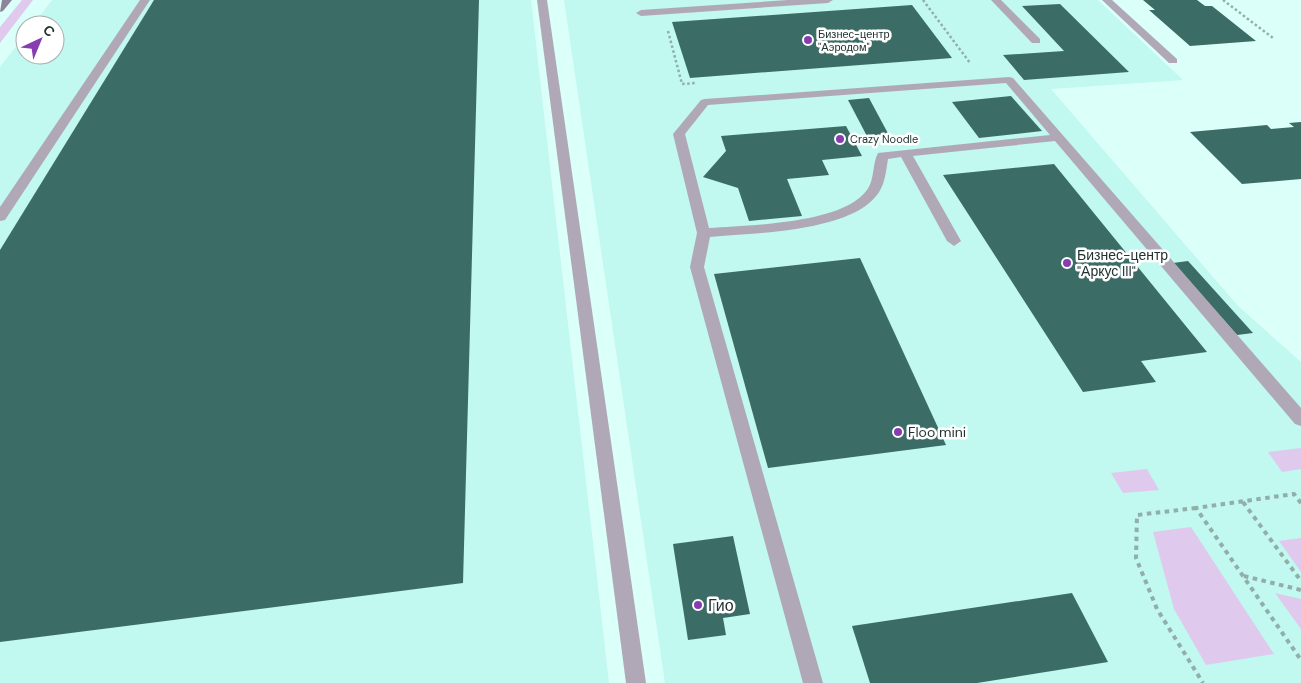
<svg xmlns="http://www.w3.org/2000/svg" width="1301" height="683" viewBox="0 0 1301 683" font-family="'DM Sans',sans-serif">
	<rect width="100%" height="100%" fill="#dbfff9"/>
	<g fill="#c1f8ef">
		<polygon points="52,0 531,0 609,683 0,683 0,67 25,35 25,55 55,55 55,25 33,25"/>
		<polygon points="564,0 1098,0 1183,80 1051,89 1238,306 1301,362 1301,683 665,683"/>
	</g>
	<g fill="#dfcaee">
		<polygon points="22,0 33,0 0,43 0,27"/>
		<polygon points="1301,448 1301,469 1282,472 1268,452"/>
		<polygon points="1147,469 1159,490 1123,493 1111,473"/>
		<polygon points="1191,527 1274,654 1206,665 1174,609 1153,532"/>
		<polygon points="1301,538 1301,572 1279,541"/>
		<polygon points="1275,593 1301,599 1301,629"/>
	</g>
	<g fill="#3c6c66">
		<polygon points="154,0 479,0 463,583 0,642 0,250"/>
		<polygon points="1143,0 1197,0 1205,6 1212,6 1256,41 1190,46 1149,10 1155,10"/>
		<polygon points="1060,4 1129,72 1024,80 1003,55 1064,51 1022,6"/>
		<polygon points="912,5 952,58 690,78 672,22"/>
		<polygon points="1011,96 1042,131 979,138 952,102"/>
		<polygon points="869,98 891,139 869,140 848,100"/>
		<polygon points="1301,122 1301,179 1242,184 1190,132 1267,125 1271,129 1294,127 1289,123"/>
		<polygon points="846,126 862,156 822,160 829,175 787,179 802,216 749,221 738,188 703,177 726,151 721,136"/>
		<polygon points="1054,164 1207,352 1141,361 1156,382 1083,392 943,175"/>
		<polygon points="860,258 946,445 768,468 714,274"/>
		<polygon points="1188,261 1253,333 1237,335 1173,263"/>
		<polygon points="733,536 750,614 723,618 726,635 688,640 673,544"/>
		<polygon points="1072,593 1108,662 977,683 870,683 852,626"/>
	</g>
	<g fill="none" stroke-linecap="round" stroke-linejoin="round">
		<g stroke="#92aeaa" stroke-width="2.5" stroke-dasharray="2.5 2.5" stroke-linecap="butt">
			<polyline points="923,0 970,63"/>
			<polyline points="1223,0 1273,38"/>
			<polyline points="668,31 682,84 696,83"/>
		</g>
		<g stroke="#92aeaa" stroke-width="4" stroke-dasharray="4.5 4.5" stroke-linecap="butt">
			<polyline points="1243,502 1301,581"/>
			<polyline points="1301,503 1294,494 1196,508 1301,660"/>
			<polyline points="1196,508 1137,515 1136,558 1157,609 1203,683"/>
			<polyline points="1244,576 1301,590"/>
		</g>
		<g fill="#b0a8b7" fill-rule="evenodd">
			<polygon points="140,0 150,0 5,220 0,221 0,207"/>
			<polygon points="537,0 547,0 646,683 626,683"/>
			<polygon points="788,0 833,0 828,3 641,16 636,13 641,10"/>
			<polygon points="991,0 1001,0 1040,39 1040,43 1032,43"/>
			<polygon points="1102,0 1112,0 1177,59 1177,63 1169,63"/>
			<path d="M 1009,77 L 1013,78 L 1301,408 L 1301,426 L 1295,424 L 1055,141 L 913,156 L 961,241 L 954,246 L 947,241 L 901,157 L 888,159 C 886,171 885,185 877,195 C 849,232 754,233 710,237 L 704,267 L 823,683 L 803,683 L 690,267 L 697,233 L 673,134 L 701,100 L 705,99 ZM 1006,83 L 1050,135 L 878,153 C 872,164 875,179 867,190 C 843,224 749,225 709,228 L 685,134 L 708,105 Z"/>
		</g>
		<polygon fill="#8f8299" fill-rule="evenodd" points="2,0 12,0 3,11 0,12"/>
	</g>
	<g fill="#863db0" stroke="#fff" stroke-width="2">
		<circle cx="808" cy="40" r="5"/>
		<circle cx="840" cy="139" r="5"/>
		<circle cx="1067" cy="263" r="5"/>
		<circle cx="898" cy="432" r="5"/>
		<circle cx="698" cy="605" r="5"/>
	</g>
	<g text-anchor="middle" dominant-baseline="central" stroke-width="5" stroke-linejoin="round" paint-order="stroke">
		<g font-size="11" fill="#223331" stroke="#fff" text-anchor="start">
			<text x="818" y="34">Бизнес-центр<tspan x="818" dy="13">"Аэродом"</tspan></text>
			<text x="850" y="139">Crazy Noodle</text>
		</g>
		<g font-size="14" fill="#223331" stroke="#fff" text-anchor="start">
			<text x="1077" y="255">Бизнес-центр<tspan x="1077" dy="16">"Аркус III"</tspan></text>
			<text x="908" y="432">Floo mini</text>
		</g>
		<g font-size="16" fill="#223331" stroke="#fff" text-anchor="start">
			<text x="708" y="605">Гио</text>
		</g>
	</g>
	<g transform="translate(40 40) rotate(44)"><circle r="24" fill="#ffffff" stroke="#a7adad"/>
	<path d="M0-4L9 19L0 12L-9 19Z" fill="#863db0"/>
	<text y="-8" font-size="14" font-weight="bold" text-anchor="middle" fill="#223331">С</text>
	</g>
</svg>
